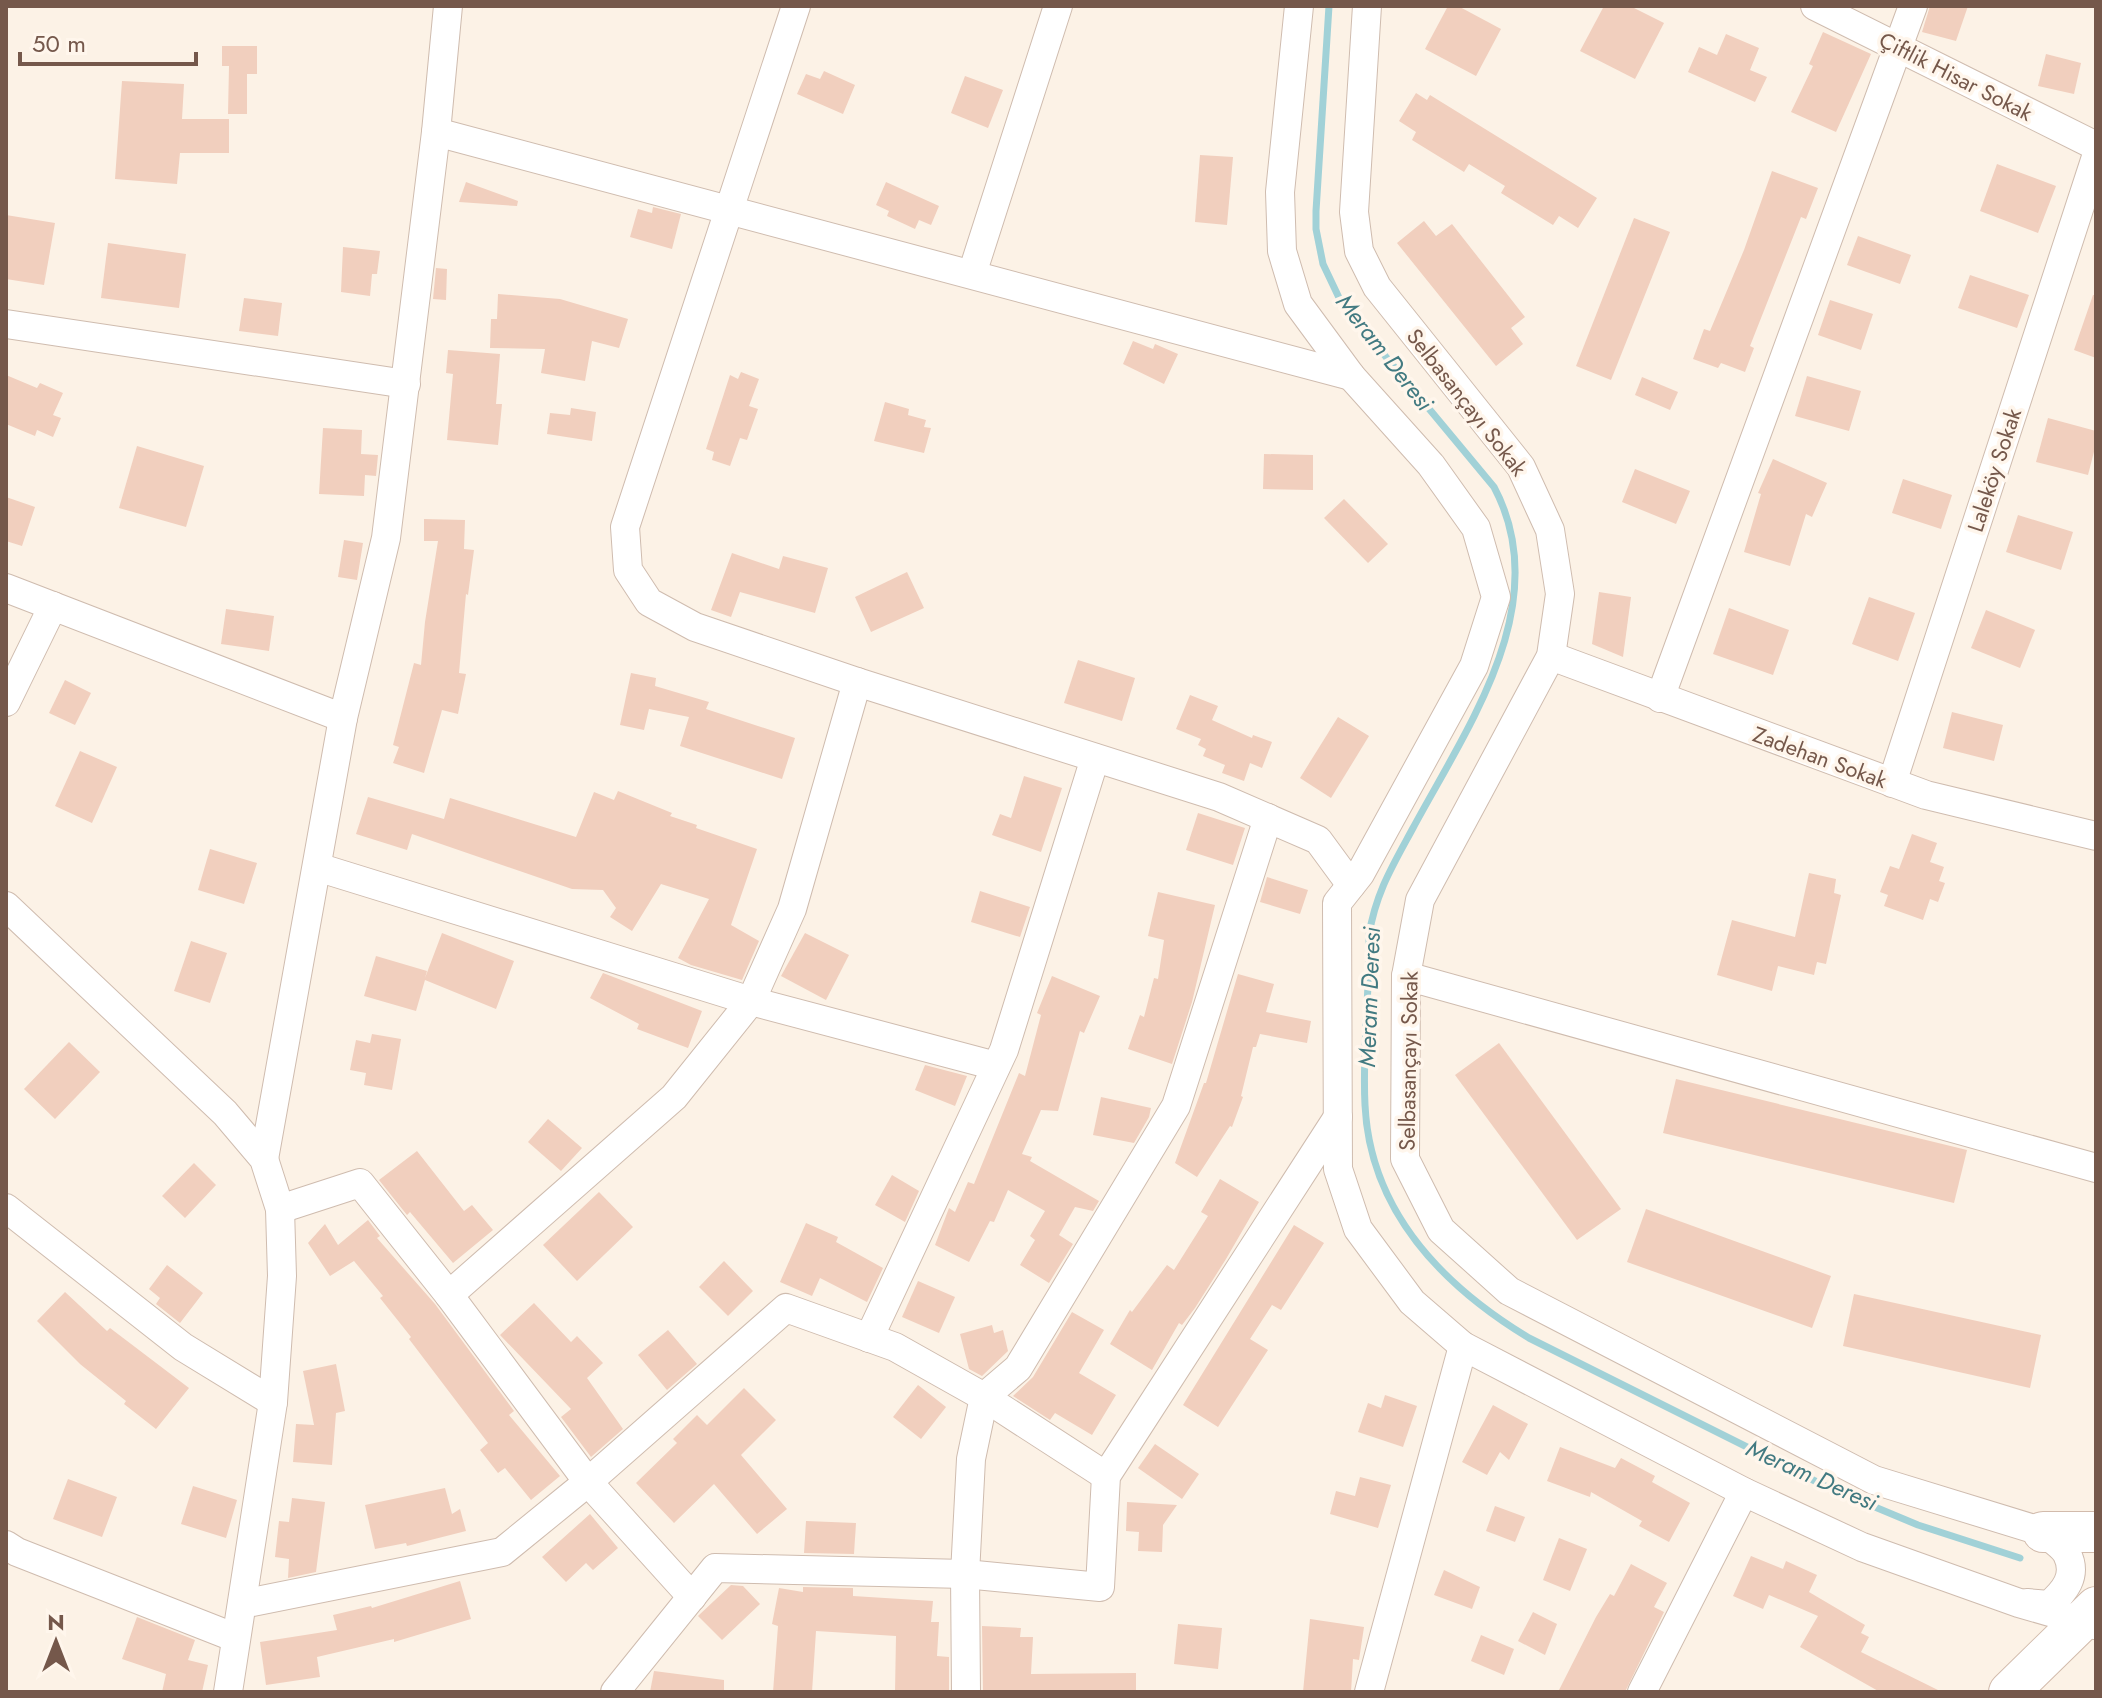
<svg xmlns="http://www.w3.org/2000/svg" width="2102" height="1698" viewBox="0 0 2102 1698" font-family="Jost,sans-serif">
	<rect width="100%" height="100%" fill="#fcf2e6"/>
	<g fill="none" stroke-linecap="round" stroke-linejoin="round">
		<path stroke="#a1d1d7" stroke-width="7" d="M 1329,6 L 1316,211 L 1316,229 L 1323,264 L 1342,304 L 1494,487 C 1556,603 1468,726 1413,828 C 1393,865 1376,892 1369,935 C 1370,991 1362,1048 1365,1105 C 1370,1211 1443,1286 1529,1338 L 1827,1487 L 1918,1525 L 2020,1558"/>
	</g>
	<g fill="#f1cfbe">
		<polygon points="1448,6 1458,6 1501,29 1476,76 1425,49"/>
		<polygon points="1604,6 1630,6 1664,23 1635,79 1580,51"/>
		<polygon points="1930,6 1968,6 1956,41 1922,32"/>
		<polygon points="1823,32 1871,54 1836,132 1791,112 1813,66 1809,64"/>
		<polygon points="1726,34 1759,48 1750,70 1767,77 1755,102 1688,72 1699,47 1717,55"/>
		<polygon points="222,46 257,46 257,74 247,74 247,114 228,114 229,66 222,66"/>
		<polygon points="2046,54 2081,63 2074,94 2038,86"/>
		<polygon points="824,71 855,85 843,114 797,94 806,74 820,79"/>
		<polygon points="965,76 1003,90 988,128 951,113"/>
		<polygon points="122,81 184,84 182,119 229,119 229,153 180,153 177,184 115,179"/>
		<polygon points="1416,93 1427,100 1430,95 1597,198 1578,228 1559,216 1553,225 1501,193 1505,186 1469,164 1464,172 1412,140 1416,132 1399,121"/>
		<polygon points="1200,155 1233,157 1227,225 1195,222"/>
		<polygon points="1997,164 2056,186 2038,233 1980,211"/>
		<polygon points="1772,171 1818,188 1806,219 1801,217 1750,346 1754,348 1745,372 1721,363 1718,368 1693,359 1704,329 1710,331 1744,250"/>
		<polygon points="466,182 518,201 517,206 459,202"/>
		<polygon points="886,182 939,206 931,225 919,220 915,229 887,216 889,211 876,205"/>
		<polygon points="653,207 681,214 672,249 630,237 638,209 652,213"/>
		<polygon points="6,215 55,223 44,285 6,279"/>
		<polygon points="1634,218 1670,232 1611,380 1576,366"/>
		<polygon points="1424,221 1436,236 1452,224 1525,317 1511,328 1523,344 1496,366 1397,243"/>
		<polygon points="1858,236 1911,255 1900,284 1847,265"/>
		<polygon points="108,243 186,254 179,308 101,298"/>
		<polygon points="343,247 380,251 377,274 372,274 370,296 341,292"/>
		<polygon points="436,268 447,269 446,300 433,299"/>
		<polygon points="1970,275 2029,295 2017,328 1958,308"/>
		<polygon points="498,294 560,299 628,319 619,348 592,341 585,381 541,373 545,349 490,348 491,319 497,319"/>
		<polygon points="2093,295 2096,295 2096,358 2074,350"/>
		<polygon points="244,298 282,303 278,336 239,331"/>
		<polygon points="1830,300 1873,314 1861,350 1818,335"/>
		<polygon points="1133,341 1153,349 1155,344 1178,354 1164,384 1123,364"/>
		<polygon points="448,350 500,354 496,404 502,404 498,445 447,440 453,374 446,373"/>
		<polygon points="741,372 759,379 749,406 758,409 747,440 740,438 730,466 712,460 714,452 706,449 730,375 738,379"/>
		<polygon points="6,375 37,388 40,383 63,393 53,415 61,418 53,437 37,430 35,436 6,424"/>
		<polygon points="1807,376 1861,391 1849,431 1795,416"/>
		<polygon points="1642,377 1678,392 1670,410 1635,395"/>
		<polygon points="885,402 909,409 908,415 926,420 924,427 931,428 924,453 874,441"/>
		<polygon points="571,408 596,412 592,441 547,434 550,413 570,415"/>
		<polygon points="2048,418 2096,431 2096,444 2088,475 2036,462"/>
		<polygon points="323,428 362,430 361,454 378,455 376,476 365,475 364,496 319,494"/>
		<polygon points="137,446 204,466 186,527 119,508"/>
		<polygon points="1264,454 1313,455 1313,490 1263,489"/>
		<polygon points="1773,459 1827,483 1812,517 1806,514 1790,566 1744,552 1761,494 1758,493"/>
		<polygon points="1635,469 1690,491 1676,524 1622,502"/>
		<polygon points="1903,479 1952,495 1941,529 1892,513"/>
		<polygon points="6,497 35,507 22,546 6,541"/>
		<polygon points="1344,499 1388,544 1368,563 1324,518"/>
		<polygon points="2018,515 2073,532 2061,570 2006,552"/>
		<polygon points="424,519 465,520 464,549 474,550 468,595 466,594 459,673 466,674 458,714 442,710 424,773 393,763 399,747 393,745 414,663 421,665 425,622 438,541 424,541"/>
		<polygon points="344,540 363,543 357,580 338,577"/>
		<polygon points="732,553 779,569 783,556 828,568 815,613 740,592 731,617 711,610"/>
		<polygon points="907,572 924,608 871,632 855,597"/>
		<polygon points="1599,592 1631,597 1623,657 1592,644"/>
		<polygon points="1869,597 1915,613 1898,661 1852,644"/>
		<polygon points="1729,608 1789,630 1773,675 1713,654"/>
		<polygon points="226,609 274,616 269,651 221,644"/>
		<polygon points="1986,610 2035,630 2020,668 1971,648"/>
		<polygon points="1078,660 1135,678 1122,721 1064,703"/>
		<polygon points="631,673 656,678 655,686 709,702 706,709 795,738 782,779 680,746 689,717 649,709 644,730 620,725"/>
		<polygon points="65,680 91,693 75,725 49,713"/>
		<polygon points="1190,695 1218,706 1212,720 1252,738 1253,735 1272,742 1262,768 1250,763 1244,781 1222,773 1225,765 1203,756 1206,749 1198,745 1201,739 1176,729"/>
		<polygon points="1952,712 2003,725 1994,761 1943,748"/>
		<polygon points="1338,717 1369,736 1331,798 1300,778"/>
		<polygon points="80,751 117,767 92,823 55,806"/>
		<polygon points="1024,776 1062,788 1041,852 992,835 1000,814 1011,818"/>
		<polygon points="618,791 672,813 670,816 697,825 696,828 757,849 731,925 759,941 742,980 691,965 678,958 709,899 661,884 632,931 610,917 616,908 603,890 572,889 412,834 407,850 356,834 368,797 444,819 450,798 576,837 594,792 614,800"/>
		<polygon points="1198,813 1245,828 1233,865 1186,850"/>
		<polygon points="1912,834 1937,843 1930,862 1944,867 1939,881 1945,883 1938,902 1930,899 1923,920 1884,906 1888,895 1880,892 1890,866 1899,869"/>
		<polygon points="210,849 257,863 244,904 198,890"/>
		<polygon points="1809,873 1836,879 1834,893 1841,895 1826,964 1817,962 1814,975 1778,966 1772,991 1717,975 1732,920 1795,937"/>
		<polygon points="1267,877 1308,890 1300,914 1260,902"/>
		<polygon points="980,891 1030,907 1020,937 971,922"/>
		<polygon points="1158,892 1215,905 1192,1002 1172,1064 1128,1049 1140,1015 1144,1017 1154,978 1158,979 1164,940 1148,936"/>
		<polygon points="442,933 514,961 496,1009 425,980 416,1011 364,996 376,956 427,971 425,978"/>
		<polygon points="805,933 849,955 826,1000 781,976"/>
		<polygon points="191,941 227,953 210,1003 174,991"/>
		<polygon points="603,973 702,1011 688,1048 637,1029 639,1024 590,998"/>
		<polygon points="1238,974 1274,984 1266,1012 1311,1021 1307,1043 1260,1034 1256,1047 1253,1047 1241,1096 1243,1097 1232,1127 1230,1126 1197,1177 1175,1163 1204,1083 1206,1083"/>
		<polygon points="1052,976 1100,996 1084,1033 1080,1031 1058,1111 1041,1110 1022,1154 1032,1157 1030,1161 1099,1201 1093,1211 1075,1207 1059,1235 1073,1244 1049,1283 1020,1265 1035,1240 1030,1236 1045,1211 1008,1190 994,1222 990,1221 969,1262 935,1245 949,1208 955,1212 968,1182 974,1184 1019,1073 1025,1076 1041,1015 1037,1013"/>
		<polygon points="372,1034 401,1039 392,1090 364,1085 366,1073 350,1070 356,1040 370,1043"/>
		<polygon points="69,1042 100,1072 55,1119 24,1089"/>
		<polygon points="1499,1043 1621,1209 1577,1240 1455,1075"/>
		<polygon points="925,1065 967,1076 955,1106 915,1090"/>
		<polygon points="1676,1079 1967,1150 1954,1203 1663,1133"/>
		<polygon points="1101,1097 1151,1108 1149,1117 1134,1143 1093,1135"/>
		<polygon points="548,1119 582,1148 561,1171 528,1142"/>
		<polygon points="417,1151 464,1211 472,1205 493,1230 453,1263 410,1212 407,1215 379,1180"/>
		<polygon points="194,1163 216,1185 185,1218 162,1196"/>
		<polygon points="892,1175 919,1191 905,1222 875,1205"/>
		<polygon points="1220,1179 1259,1202 1226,1259 1195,1308 1182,1325 1179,1323 1152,1370 1110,1344 1130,1310 1132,1312 1167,1265 1174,1270 1208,1216 1201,1212"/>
		<polygon points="599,1192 633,1227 577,1281 543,1245"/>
		<polygon points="1646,1209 1831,1276 1812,1328 1627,1262"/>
		<polygon points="368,1220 380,1236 377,1238 435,1304 514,1411 509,1415 560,1476 531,1500 505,1468 498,1473 480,1450 488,1443 409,1339 411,1337 380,1298 383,1296 354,1261 330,1276 308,1243 325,1224 338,1245"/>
		<polygon points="806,1223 838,1237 836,1242 883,1268 867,1302 820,1278 812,1296 780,1282"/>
		<polygon points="1294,1225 1324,1243 1281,1310 1272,1305 1250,1339 1268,1350 1218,1427 1183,1405"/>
		<polygon points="724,1261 753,1291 728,1316 699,1287"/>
		<polygon points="167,1265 203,1293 180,1323 156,1304 160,1298 149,1289"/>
		<polygon points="918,1281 955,1297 939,1333 902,1317"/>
		<polygon points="65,1292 107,1331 110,1328 189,1388 156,1429 124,1404 126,1401 80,1364 37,1321"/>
		<polygon points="1854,1294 2041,1335 2030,1388 1843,1346"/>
		<polygon points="534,1303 571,1342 577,1336 603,1363 587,1378 623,1429 591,1457 561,1417 571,1409 500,1335"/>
		<polygon points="1072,1312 1104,1330 1079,1373 1116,1395 1092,1435 1055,1413 1050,1420 1013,1396 1033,1377"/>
		<polygon points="992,1325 994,1333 1003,1330 1008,1351 982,1376 969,1369 960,1334"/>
		<polygon points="668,1330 697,1364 667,1390 638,1355"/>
		<polygon points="336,1364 345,1411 336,1413 332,1465 293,1462 296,1424 314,1425 303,1371"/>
		<polygon points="918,1385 946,1407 921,1439 893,1417"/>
		<polygon points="744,1388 776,1420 741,1455 787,1509 757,1534 714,1484 674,1523 636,1483 677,1443 673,1439 697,1415 707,1425"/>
		<polygon points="1385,1395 1417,1406 1403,1447 1358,1432 1368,1403 1381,1408"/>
		<polygon points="1493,1405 1528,1424 1509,1460 1500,1452 1487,1475 1462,1462"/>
		<polygon points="1155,1444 1199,1474 1182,1499 1138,1468"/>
		<polygon points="1560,1447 1615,1468 1621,1458 1655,1476 1652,1482 1690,1503 1669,1542 1639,1526 1642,1521 1591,1492 1590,1497 1547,1481"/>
		<polygon points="1360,1477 1391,1485 1378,1528 1330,1514 1336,1491 1355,1496"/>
		<polygon points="68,1479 117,1497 102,1537 53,1519"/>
		<polygon points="193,1486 237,1500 226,1538 181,1524"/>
		<polygon points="445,1488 452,1514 460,1509 466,1531 407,1546 406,1543 375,1549 365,1505"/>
		<polygon points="292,1498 325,1502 316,1572 288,1578 289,1559 275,1557 279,1521 289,1522"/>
		<polygon points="1127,1502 1177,1505 1163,1525 1162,1552 1138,1551 1139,1532 1126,1531"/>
		<polygon points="1495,1506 1525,1517 1515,1542 1486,1531"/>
		<polygon points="590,1514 618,1548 593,1570 586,1563 566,1582 542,1557"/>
		<polygon points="806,1521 856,1523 854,1554 804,1553"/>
		<polygon points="1559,1538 1587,1549 1570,1591 1543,1580"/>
		<polygon points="1751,1556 1783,1569 1786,1561 1817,1575 1809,1592 1865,1625 1861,1633 1869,1637 1861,1652 1942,1692 1880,1692 1800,1647 1818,1616 1769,1595 1763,1609 1733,1596"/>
		<polygon points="1631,1564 1667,1583 1654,1607 1664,1612 1625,1692 1558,1692 1596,1617 1610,1594 1614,1596"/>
		<polygon points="1444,1570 1480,1587 1472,1609 1434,1595"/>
		<polygon points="460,1581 471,1619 394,1642 394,1639 317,1657 320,1677 266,1685 260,1642 337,1630 333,1615 371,1606 372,1608"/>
		<polygon points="731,1585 743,1586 760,1604 722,1640 698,1616"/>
		<polygon points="803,1587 853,1588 853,1596 933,1601 931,1622 939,1622 937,1656 949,1657 949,1692 895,1692 896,1636 816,1631 812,1692 773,1692 778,1626 772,1624 779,1588 803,1592"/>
		<polygon points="1533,1612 1557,1624 1545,1655 1518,1641"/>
		<polygon points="137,1617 195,1640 188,1660 208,1665 202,1692 162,1692 166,1674 122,1659"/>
		<polygon points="1310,1619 1364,1627 1359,1660 1353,1659 1351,1692 1303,1692"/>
		<polygon points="1178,1624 1222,1628 1218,1669 1174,1664"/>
		<polygon points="982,1626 1021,1628 1020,1637 1033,1637 1031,1674 1136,1673 1136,1692 983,1692"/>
		<polygon points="1481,1635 1514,1649 1504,1675 1471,1661"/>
		<polygon points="654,1671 724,1680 724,1692 650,1692"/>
	</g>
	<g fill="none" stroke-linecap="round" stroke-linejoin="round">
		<g stroke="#cfbcaf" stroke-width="30">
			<g id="street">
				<polyline points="796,6 625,527 628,570 649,602 695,627 857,682 1219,797 1318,840 1351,885"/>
				<polyline points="1299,6 1280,192 1282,251 1298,304 1351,376 1431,465 1476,528 1496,597 1474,666 1360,874 1337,903 1338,1169 1358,1229 1412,1302 1463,1346 1744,1492 1862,1547 2019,1603 2095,1625"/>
				<polyline points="1367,6 1354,212 1359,251 1377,287 1521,467 1550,530 1560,594 1551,656 1420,900 1406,976 1405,1159 1441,1230 1509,1291 1874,1480 2060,1537"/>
				<polyline points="1815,6 2096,146"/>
				<path d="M 436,132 C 742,211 1046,296 1351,376"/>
				<polyline points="972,274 1058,6"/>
				<polyline points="6,324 406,384"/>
				<polyline points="6,588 343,718"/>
				<polyline points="1551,656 1926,795 2096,836"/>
				<polyline points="1660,698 1913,6"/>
				<polyline points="6,702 53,606"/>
				<polyline points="1892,783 2096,157"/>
				<polyline points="317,867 751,1001 996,1066"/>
				<polyline points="6,906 225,1113 264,1159 280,1209 282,1276 273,1402 228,1692"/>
				<polyline points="1406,976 2096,1168"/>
				<polyline points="264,1159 343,718 386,538 436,132 448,6"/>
				<polyline points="6,1208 183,1347 273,1402"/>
				<polyline points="280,1209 360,1183 449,1295 588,1482 692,1597"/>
				<polyline points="449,1295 674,1097 751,1001 792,909 857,682"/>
				<polyline points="869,1338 1004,1050 1095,758"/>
				<polyline points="6,1545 17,1552 236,1638"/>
				<path d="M 2027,1603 L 2049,1605 C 2064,1592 2078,1576 2067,1554 C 2063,1546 2050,1538 2043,1532"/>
				<polyline points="242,1604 502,1552 588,1482 786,1308 895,1347 984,1397 1106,1476"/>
				<polyline points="615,1692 715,1568 965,1574 1100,1587 1106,1476 1338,1117"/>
				<polyline points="966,1692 965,1574 971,1459 984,1397 1018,1368 1176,1106 1268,818"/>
				<polyline points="1369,1692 1463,1346"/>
				<polyline points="1642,1692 1744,1492"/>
			</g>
		</g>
		<g stroke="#d2bbac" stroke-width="42">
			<g id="secondary">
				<polyline points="2043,1532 2096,1532"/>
				<polyline points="2009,1692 2096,1607"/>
			</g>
		</g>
		<use href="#street" stroke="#fff" stroke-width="28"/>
		<use href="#secondary" stroke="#fff" stroke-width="40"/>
	</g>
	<g text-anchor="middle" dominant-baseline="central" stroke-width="7" stroke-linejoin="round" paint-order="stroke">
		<g font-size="22" fill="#75584b" stroke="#fff6ec">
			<text transform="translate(1956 76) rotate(27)">Çiftlik Hisar Sokak</text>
			<text transform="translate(1467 402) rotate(52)">Selbasançayı Sokak</text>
			<text transform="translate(1994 470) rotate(-72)">Laleköy Sokak</text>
			<text transform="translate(1820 757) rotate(20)">Zadehan Sokak</text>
			<text transform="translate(1408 1061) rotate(-89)">Selbasançayı Sokak</text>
		</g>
		<g font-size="24" font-style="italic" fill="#427a81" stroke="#fff6ec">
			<text transform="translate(1385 352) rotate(52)">Meram Deresi</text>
			<text transform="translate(1369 997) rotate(-88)">Meram Deresi</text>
			<text transform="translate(1812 1475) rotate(24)">Meram Deresi</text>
		</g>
	</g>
	<rect width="2102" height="1698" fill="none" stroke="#75584b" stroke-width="16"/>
	<g transform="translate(56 1642)" stroke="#fff6ec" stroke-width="6" paint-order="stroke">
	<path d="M0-6L14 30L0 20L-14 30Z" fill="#75584b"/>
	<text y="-12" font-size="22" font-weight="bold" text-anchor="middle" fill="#75584b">N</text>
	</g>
	<path d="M20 52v12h176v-12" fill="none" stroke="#75584b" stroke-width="4"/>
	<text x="32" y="52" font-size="24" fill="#75584b" stroke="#fff6ec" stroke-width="6" paint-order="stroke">50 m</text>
</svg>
